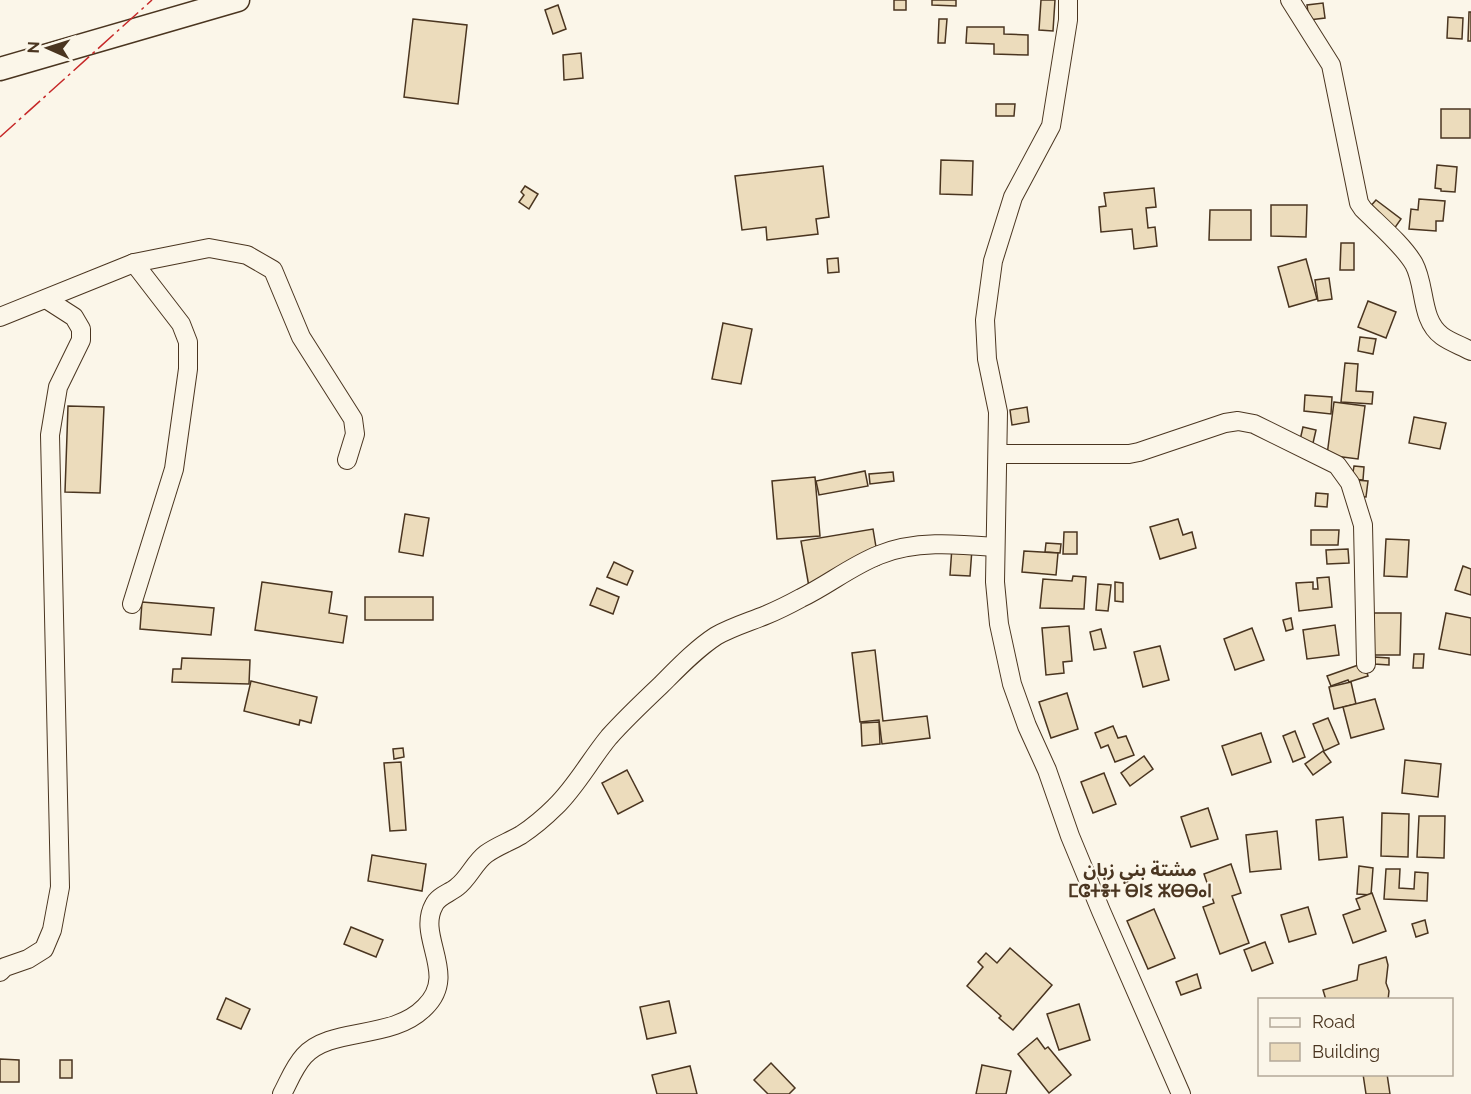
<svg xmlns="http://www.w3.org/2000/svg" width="1471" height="1094" viewBox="0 0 1471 1094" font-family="Raleway,'Noto Sans Arabic','Noto Sans Tifinagh',sans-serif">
	<rect width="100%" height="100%" fill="#fbf6e9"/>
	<g fill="#ecdcbc" stroke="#4a3520" stroke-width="1.5">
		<rect x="894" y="0" width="12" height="10"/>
		<polygon points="932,0 956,0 956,6 932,5"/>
		<polygon points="1041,0 1055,0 1053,31 1039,30"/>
		<polygon points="1323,3 1325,18 1309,20 1307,5"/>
		<polygon points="558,5 566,29 553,34 545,10"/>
		<polygon points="1469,12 1471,12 1471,41 1468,41"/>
		<polygon points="1448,17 1463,18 1462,39 1447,38"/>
		<polygon points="413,19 467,25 458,104 404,97"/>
		<polygon points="939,19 947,19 945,43 938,43"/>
		<polygon points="967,27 1004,27 1004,34 1028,35 1028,55 994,54 994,44 966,43"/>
		<polygon points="581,53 583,78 564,80 563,55"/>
		<polygon points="996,104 1015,104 1014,116 996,116"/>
		<rect x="1441" y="109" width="29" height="29"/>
		<polygon points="941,160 973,161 972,195 940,194"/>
		<polygon points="1437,165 1457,167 1455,192 1441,191 1441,189 1435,188"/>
		<polygon points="823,166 829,217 816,219 818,234 767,240 766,227 742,230 735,176"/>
		<polygon points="525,186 538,194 529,209 519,202 524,195 521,192"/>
		<polygon points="1154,188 1156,207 1146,208 1148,228 1155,227 1157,246 1134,249 1132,229 1101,232 1099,207 1106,206 1104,193"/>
		<polygon points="1419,199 1445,201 1443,221 1436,221 1436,231 1409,229 1411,209 1418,210"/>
		<polygon points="1376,200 1401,219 1394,229 1368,209"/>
		<polygon points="1271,205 1307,205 1306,237 1271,236"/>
		<polygon points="1210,210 1251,210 1251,240 1209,240"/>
		<polygon points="1341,243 1354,243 1354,270 1340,270"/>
		<polygon points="838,258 839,272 828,273 827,259"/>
		<polygon points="1306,259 1317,299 1289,307 1278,267"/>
		<polygon points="1329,278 1332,299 1318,301 1315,280"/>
		<polygon points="1368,301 1396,312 1386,338 1358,327"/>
		<polygon points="723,323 752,329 741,384 712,379"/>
		<polygon points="1360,337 1376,339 1373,354 1358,351"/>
		<polygon points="1345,363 1358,364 1356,391 1373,392 1372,404 1341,402"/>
		<polygon points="1305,395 1332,397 1331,414 1304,411"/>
		<polygon points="1334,402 1365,406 1358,459 1327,455"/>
		<polygon points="68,406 104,407 100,493 65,492"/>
		<polygon points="1027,407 1029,422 1012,425 1010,410"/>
		<polygon points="1414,417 1446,423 1440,449 1409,443"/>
		<polygon points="1303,427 1316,430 1313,443 1300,440"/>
		<polygon points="1354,466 1364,467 1363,480 1352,479"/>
		<polygon points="865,471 868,486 819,495 816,481"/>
		<polygon points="893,472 894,481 870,484 869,474"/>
		<polygon points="815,477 820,536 777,539 772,481"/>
		<polygon points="1355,480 1368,481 1366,497 1354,496"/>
		<polygon points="1316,493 1328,494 1327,507 1315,506"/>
		<polygon points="405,514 429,518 423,556 399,552"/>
		<polygon points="1178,519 1183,535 1192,532 1196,548 1160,559 1150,527"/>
		<polygon points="873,529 879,565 809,587 801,541"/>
		<polygon points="1311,530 1339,530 1338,545 1311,545"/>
		<polygon points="1064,532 1077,532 1077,554 1063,554"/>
		<polygon points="1386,539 1409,540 1407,577 1384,576"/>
		<polygon points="1046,543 1061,544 1060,553 1045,552"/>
		<polygon points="952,547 972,549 970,576 950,575"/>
		<polygon points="1348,549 1349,563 1327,564 1326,550"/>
		<polygon points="1024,551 1058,553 1056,575 1022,572"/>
		<polygon points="614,562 633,571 627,585 607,577"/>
		<polygon points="1463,566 1471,569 1471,595 1455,590"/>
		<polygon points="1073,576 1086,577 1084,609 1040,608 1043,579 1072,581"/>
		<polygon points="1329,577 1332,607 1299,611 1296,583 1313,582 1313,589 1318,589 1317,578"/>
		<polygon points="262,582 332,592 329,613 347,616 343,643 255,630"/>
		<polygon points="1115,582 1123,583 1123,602 1115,601"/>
		<polygon points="1098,584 1111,585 1108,611 1096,610"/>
		<polygon points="597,588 619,597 613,614 590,605"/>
		<rect x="365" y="597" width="68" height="23"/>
		<polygon points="142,602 214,608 211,635 140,629"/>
		<polygon points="1374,613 1401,613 1400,655 1374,655"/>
		<polygon points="1446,613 1471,618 1471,655 1439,649"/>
		<polygon points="1291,618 1293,629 1286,631 1283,620"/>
		<polygon points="1335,625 1339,655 1307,659 1303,630"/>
		<polygon points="1069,626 1072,661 1063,662 1064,673 1046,675 1042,628"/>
		<polygon points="1252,628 1264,660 1235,670 1224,639"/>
		<polygon points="1101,629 1106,648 1094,650 1090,632"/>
		<polygon points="1160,646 1169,680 1143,687 1134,652"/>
		<polygon points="875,650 883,721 927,716 930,738 882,744 879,720 860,722 852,653"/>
		<polygon points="1414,654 1424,654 1423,668 1413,668"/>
		<polygon points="1374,657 1389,658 1389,665 1374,664"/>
		<polygon points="182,658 250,660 249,684 172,682 173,669 181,669"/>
		<polygon points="1364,663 1368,676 1349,682 1348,680 1331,686 1327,676"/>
		<polygon points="251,681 317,697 311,723 300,720 299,725 244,711"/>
		<polygon points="1351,682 1356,704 1334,709 1329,687"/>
		<polygon points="1067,693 1078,729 1051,738 1039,702"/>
		<polygon points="1375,699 1384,729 1351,738 1343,707"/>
		<polygon points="1328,718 1339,744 1324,751 1313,724"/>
		<polygon points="879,722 880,744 862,746 861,723"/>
		<polygon points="1113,726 1118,738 1126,736 1134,755 1115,762 1108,745 1101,748 1095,733"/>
		<polygon points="1295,731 1305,757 1293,762 1283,736"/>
		<polygon points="1261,733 1271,762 1232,775 1222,746"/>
		<polygon points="403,748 404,757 394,759 393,749"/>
		<polygon points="1323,751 1331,762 1313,775 1305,764"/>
		<polygon points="1144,756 1153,769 1130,786 1121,773"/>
		<polygon points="1405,760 1441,764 1438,797 1402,793"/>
		<polygon points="401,762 406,830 390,831 384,763"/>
		<polygon points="627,770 643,801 618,814 602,783"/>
		<polygon points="1104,773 1116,804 1093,813 1081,782"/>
		<polygon points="1208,808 1218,839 1191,847 1181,817"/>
		<polygon points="1382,813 1409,814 1408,857 1381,856"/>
		<polygon points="1419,816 1445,816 1444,858 1417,857"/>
		<polygon points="1343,817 1347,857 1319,860 1316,820"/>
		<polygon points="1277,831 1281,869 1250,872 1246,835"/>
		<polygon points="372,855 426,864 422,891 368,881"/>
		<polygon points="1231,864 1241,893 1232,896 1249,943 1220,954 1203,907 1214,903 1204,874"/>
		<polygon points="1359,866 1373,868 1371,895 1357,894"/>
		<polygon points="1386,869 1400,869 1399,888 1414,889 1415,872 1428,873 1427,901 1384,899"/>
		<polygon points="1372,893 1386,931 1353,943 1343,915 1360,909 1356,899"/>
		<polygon points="1308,907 1316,934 1289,942 1281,915"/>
		<polygon points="1154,909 1175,958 1148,969 1127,921"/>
		<polygon points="1425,920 1428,933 1416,937 1412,924"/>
		<polygon points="351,927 383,940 376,957 344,944"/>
		<polygon points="1265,942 1273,963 1252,971 1244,950"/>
		<polygon points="1010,948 1052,985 1013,1030 999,1018 1001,1016 967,986 983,967 978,962 986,953 997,963"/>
		<polygon points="1386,957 1388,965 1386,983 1389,991 1388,1000 1326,1000 1323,990 1357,980 1359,965"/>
		<polygon points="1197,974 1201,988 1181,995 1176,982"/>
		<polygon points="226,998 250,1009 241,1029 217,1019"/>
		<polygon points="669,1001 676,1033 647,1039 640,1007"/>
		<polygon points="1079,1004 1090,1040 1059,1050 1047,1014"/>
		<polygon points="1037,1038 1045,1049 1048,1047 1071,1075 1049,1093 1018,1054"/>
		<polygon points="0,1059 19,1060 19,1082 0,1082"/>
		<rect x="60" y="1060" width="12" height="18"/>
		<polygon points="771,1063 795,1088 789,1094 768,1094 754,1080"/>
		<polygon points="982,1065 1011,1071 1006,1094 976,1094"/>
		<polygon points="690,1066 697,1094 657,1094 652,1075"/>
		<polygon points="1363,1074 1387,1074 1390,1094 1366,1094"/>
	</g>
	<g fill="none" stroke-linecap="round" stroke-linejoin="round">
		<g stroke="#4a3520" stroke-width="20">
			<g id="minor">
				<polyline points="1068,0 1068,20 1051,126 1013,197 993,261 985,320 987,359 998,412 995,582 999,624 1012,684 1027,726 1047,770 1070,836 1101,911 1181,1094"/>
				<path d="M 1290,0 L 1331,65 L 1359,203 L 1363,209 C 1379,225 1403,245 1414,264 C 1426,286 1420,320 1442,336 C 1450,342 1462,346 1471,351"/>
				<polyline points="0,317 134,263 209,248 247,255 273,270 301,337 353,419 355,434 347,460"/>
				<polyline points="998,454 1129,454 1139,452 1225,423 1238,421 1254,424 1337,465 1350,483 1363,525 1366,664"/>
				<polyline points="132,604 174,469 188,369 188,342 181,324 134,263"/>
				<polyline points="0,972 5,967 28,959 44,949 52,930 60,887 50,435 58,387 81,340 81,329 74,317 46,299"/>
				<path d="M 282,1094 C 289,1081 294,1067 304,1056 C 331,1026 392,1041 425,1007 C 459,974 416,937 434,905 C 438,896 450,893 457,887 C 469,878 474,863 486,854 C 497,846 509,842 521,835 C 533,827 545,817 555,807 C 576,787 590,760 609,737 C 625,719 643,702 661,685 C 678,668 696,649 716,636 C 732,627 749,622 766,615 C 778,610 790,604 801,598 C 828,585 851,566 879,555 C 915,540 958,544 995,547"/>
			</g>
		</g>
		<g stroke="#4a3520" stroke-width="25">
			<polyline id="major" points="0,69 238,0"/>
		</g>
		<use href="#minor" stroke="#fbf6e9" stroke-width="18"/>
		<use href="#major" stroke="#fbf6e9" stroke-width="22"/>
		<polyline stroke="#c62828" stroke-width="1.5" stroke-dasharray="21 4.5 3 4.5" stroke-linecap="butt" points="0,137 152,0"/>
	</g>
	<g text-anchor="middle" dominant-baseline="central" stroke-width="4.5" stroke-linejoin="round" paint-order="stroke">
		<g font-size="18" font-weight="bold" fill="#4a3520" stroke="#fbf6e9">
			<text x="1140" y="869">مشتة بني زبان<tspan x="1140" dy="21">ⵎⵛⵜⴻⵜ ⴱⵏⵉ ⵣⴱⴱⴰⵏ</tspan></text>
		</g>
	</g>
	<rect x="1258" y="998" width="195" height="78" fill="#fbf6e9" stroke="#b4a999" stroke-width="1.5"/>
	<rect x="1270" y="1018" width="30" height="9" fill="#fbf6e9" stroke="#b4a999" stroke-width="1.5"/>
	<text x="1312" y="1028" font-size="18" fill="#4a3520">Road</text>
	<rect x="1270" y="1043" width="30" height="18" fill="#ecdcbc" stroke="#b4a999" stroke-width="1.5"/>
	<text x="1312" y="1058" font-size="18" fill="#4a3520">Building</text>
	<g transform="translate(48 48) rotate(273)" stroke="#fbf6e9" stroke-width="4.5" paint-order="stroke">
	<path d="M0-4.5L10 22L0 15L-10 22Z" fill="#4a3520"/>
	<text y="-9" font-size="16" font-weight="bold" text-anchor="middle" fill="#4a3520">N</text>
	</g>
</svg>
